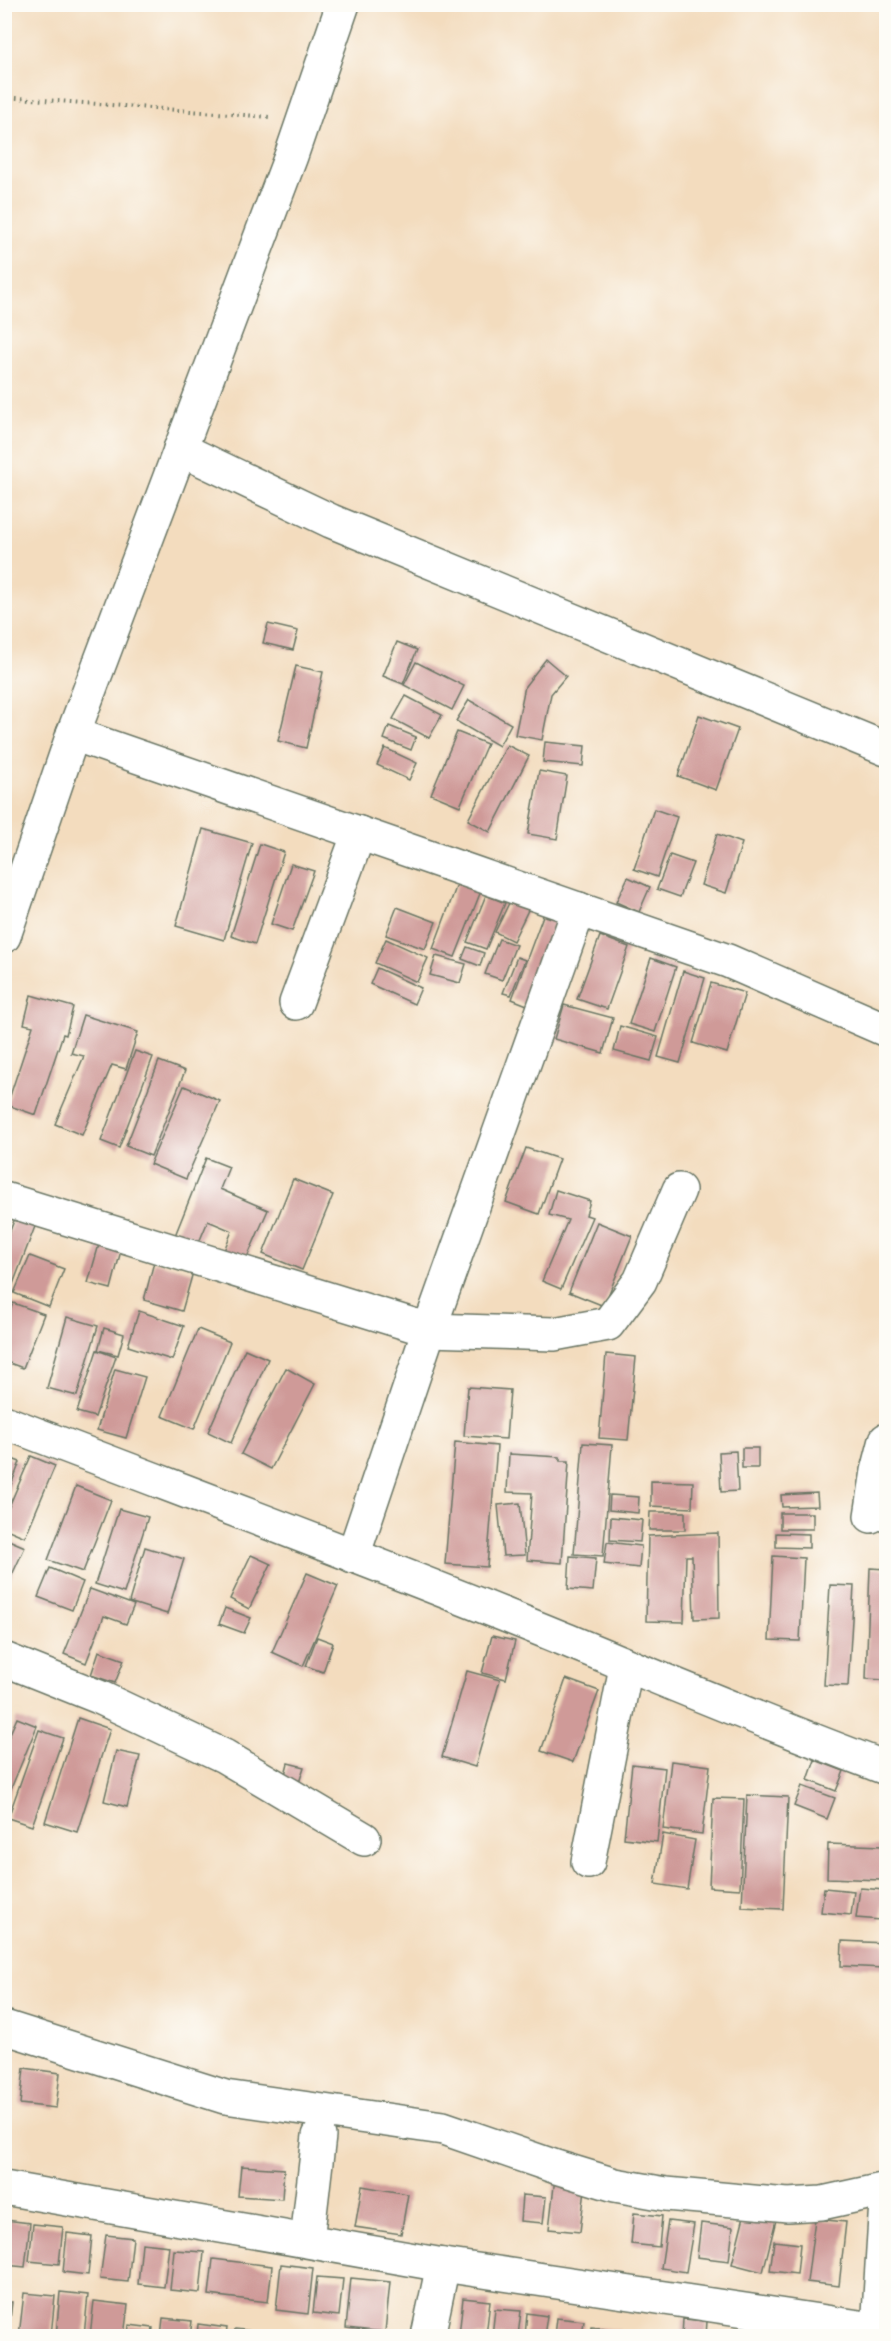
<svg xmlns="http://www.w3.org/2000/svg" width="891" height="2341" viewBox="0 0 891 2341" font-family="'Libre Caslon Text',serif">
	<rect width="100%" height="100%" fill="#fdfcf7"/>
	<filter id="ink" filterUnits="userSpaceOnUse"><feTurbulence type="fractalNoise" baseFrequency=".0167" numOctaves="2"/><feDisplacementMap in="SourceGraphic" scale="12" xChannelSelector="R" yChannelSelector="G"/><feConvolveMatrix kernelMatrix="1 2 1 2 8 2 1 2 1" color-interpolation-filters="sRGB"/></filter>
	<filter id="wash" filterUnits="userSpaceOnUse"><feTurbulence type="fractalNoise" baseFrequency=".008" numOctaves="4" result="noise"/><feDisplacementMap in="SourceGraphic" scale="24" xChannelSelector="R" yChannelSelector="G"/><feGaussianBlur stdDeviation="1.35" result="paint"/><feColorMatrix in="noise" values="0 0 0 0 0 0 0 0 0 0 0 0 0 0 0 0 0 1.4 0 .05"/><feComposite in="paint" operator="in"/></filter>
	<g filter="url(#wash)">
		<rect width="100%" height="100%" fill="#f3dcbe"/>
		<g id="blocks">
			<g fill="#cf9a98">
				<polygon points="268,624 298,631 293,650 263,643"/>
				<polygon points="397,642 417,650 403,684 383,676"/>
				<polygon points="546,659 566,676 551,694 542,740 515,735 525,686"/>
				<polygon points="416,662 464,686 452,710 404,685"/>
				<polygon points="296,666 323,672 306,748 278,741"/>
				<polygon points="406,696 442,715 429,738 393,719"/>
				<polygon points="469,700 511,724 499,746 456,721"/>
				<polygon points="699,715 738,729 716,790 678,776"/>
				<polygon points="389,726 416,737 411,750 384,739"/>
				<polygon points="457,732 487,744 460,806 431,794"/>
				<polygon points="545,742 585,746 583,766 543,762"/>
				<polygon points="507,745 529,756 490,832 468,820"/>
				<polygon points="385,748 417,763 409,780 377,765"/>
				<polygon points="539,771 567,776 557,839 528,834"/>
				<polygon points="654,809 677,817 657,877 634,869"/>
				<polygon points="203,829 252,843 224,940 176,926"/>
				<polygon points="717,834 742,843 726,893 701,885"/>
				<polygon points="260,844 284,852 255,944 231,936"/>
				<polygon points="670,855 693,863 680,897 657,889"/>
				<polygon points="291,864 314,871 292,931 271,924"/>
				<polygon points="628,877 650,887 639,912 616,902"/>
				<polygon points="458,882 481,891 455,957 433,949"/>
				<polygon points="486,895 505,903 486,949 467,942"/>
				<polygon points="511,899 529,908 513,941 495,932"/>
				<polygon points="397,907 436,922 425,949 386,935"/>
				<polygon points="544,913 569,922 537,1009 512,999"/>
				<polygon points="600,936 629,947 607,1009 577,999"/>
				<polygon points="386,939 428,958 417,982 375,963"/>
				<polygon points="499,939 516,945 502,980 485,974"/>
				<polygon points="467,947 484,953 480,966 462,959"/>
				<polygon points="436,956 466,964 460,983 430,975"/>
				<polygon points="517,957 525,960 511,995 503,993"/>
				<polygon points="651,958 676,967 655,1032 629,1024"/>
				<polygon points="377,968 421,988 414,1004 370,984"/>
				<polygon points="683,971 705,978 680,1063 658,1057"/>
				<polygon points="711,983 745,993 727,1053 693,1043"/>
				<polygon points="31,995 73,1007 66,1035 63,1034 36,1115 7,1105 33,1026 24,1024"/>
				<polygon points="564,1005 613,1018 603,1053 554,1039"/>
				<polygon points="83,1015 138,1032 126,1069 112,1065 82,1135 55,1124 84,1056 71,1053"/>
				<polygon points="620,1026 658,1037 651,1061 614,1051"/>
				<polygon points="135,1051 153,1057 119,1148 101,1141"/>
				<polygon points="159,1061 185,1071 151,1156 126,1146"/>
				<polygon points="184,1086 220,1101 186,1179 150,1164"/>
				<polygon points="526,1148 559,1159 539,1214 506,1202"/>
				<polygon points="206,1158 229,1167 220,1189 268,1210 245,1262 223,1253 232,1231 208,1221 197,1247 174,1238"/>
				<polygon points="293,1179 333,1195 302,1270 263,1254"/>
				<polygon points="556,1190 590,1201 586,1215 592,1217 561,1289 542,1281 568,1220 549,1215"/>
				<polygon points="19,1208 39,1216 10,1292 4,1290 4,1246"/>
				<polygon points="597,1222 632,1236 604,1306 569,1292"/>
				<polygon points="102,1234 124,1239 111,1289 88,1283"/>
				<polygon points="30,1256 64,1269 49,1307 14,1293"/>
				<polygon points="154,1262 193,1272 182,1311 144,1300"/>
				<polygon points="13,1303 44,1314 23,1368 4,1361 4,1326"/>
				<polygon points="139,1311 184,1326 172,1360 128,1346"/>
				<polygon points="67,1317 98,1326 77,1396 47,1388"/>
				<polygon points="104,1328 124,1334 118,1355 98,1350"/>
				<polygon points="198,1329 230,1342 194,1429 162,1416"/>
				<polygon points="245,1349 268,1359 231,1443 208,1432"/>
				<polygon points="97,1350 116,1357 95,1417 77,1412"/>
				<polygon points="606,1354 636,1357 628,1440 599,1438"/>
				<polygon points="286,1368 315,1384 271,1469 241,1454"/>
				<polygon points="115,1369 145,1377 126,1438 97,1430"/>
				<polygon points="468,1387 510,1390 506,1439 464,1436"/>
				<polygon points="455,1442 497,1446 487,1567 445,1564"/>
				<polygon points="583,1443 612,1445 603,1556 574,1554"/>
				<rect x="742" y="1448" width="16" height="20"/>
				<polygon points="736,1451 738,1491 721,1492 719,1452"/>
				<polygon points="509,1454 560,1457 560,1461 569,1461 562,1563 527,1560 532,1493 507,1492"/>
				<polygon points="4,1456 20,1462 5,1500 4,1500"/>
				<polygon points="31,1456 55,1466 25,1537 4,1528 4,1518"/>
				<polygon points="651,1481 693,1482 692,1508 651,1506"/>
				<polygon points="76,1486 111,1500 83,1572 48,1560"/>
				<polygon points="817,1493 818,1506 782,1507 781,1495"/>
				<polygon points="610,1495 639,1497 638,1513 609,1510"/>
				<polygon points="520,1503 525,1555 503,1556 498,1505"/>
				<polygon points="119,1509 148,1517 124,1593 95,1584"/>
				<polygon points="650,1512 685,1512 685,1530 649,1530"/>
				<rect x="780" y="1513" width="33" height="16"/>
				<polygon points="611,1517 642,1520 640,1542 610,1540"/>
				<polygon points="718,1533 719,1618 694,1619 692,1556 686,1556 684,1622 646,1621 648,1536"/>
				<polygon points="776,1533 809,1534 809,1548 776,1547"/>
				<polygon points="4,1538 25,1547 4,1592"/>
				<polygon points="607,1542 641,1546 639,1568 604,1564"/>
				<polygon points="145,1547 184,1559 167,1614 129,1602"/>
				<polygon points="251,1555 271,1564 249,1609 230,1599"/>
				<polygon points="570,1556 596,1558 593,1591 568,1589"/>
				<polygon points="773,1556 804,1558 800,1641 769,1640"/>
				<polygon points="50,1568 83,1582 72,1610 38,1597"/>
				<polygon points="870,1568 886,1569 886,1680 866,1679"/>
				<polygon points="307,1573 338,1586 303,1666 272,1652"/>
				<polygon points="830,1585 854,1586 848,1686 824,1685"/>
				<polygon points="90,1589 134,1605 126,1624 104,1616 86,1663 64,1654"/>
				<polygon points="225,1608 251,1618 244,1633 219,1624"/>
				<polygon points="492,1636 515,1641 506,1679 482,1673"/>
				<polygon points="317,1637 333,1643 323,1672 306,1666"/>
				<polygon points="99,1651 124,1660 115,1683 91,1675"/>
				<polygon points="467,1671 500,1680 475,1767 442,1757"/>
				<polygon points="566,1679 599,1691 573,1762 541,1751"/>
				<polygon points="17,1718 37,1726 5,1803 4,1747"/>
				<polygon points="78,1718 110,1729 77,1832 45,1822"/>
				<polygon points="39,1730 63,1738 32,1826 8,1818"/>
				<polygon points="116,1751 140,1756 127,1807 104,1801"/>
				<polygon points="815,1760 844,1771 836,1791 808,1780"/>
				<polygon points="671,1761 710,1766 702,1834 663,1829"/>
				<polygon points="288,1763 304,1767 298,1786 283,1782"/>
				<polygon points="632,1764 665,1768 657,1842 624,1838"/>
				<polygon points="802,1786 835,1798 827,1819 794,1806"/>
				<polygon points="747,1795 788,1797 783,1909 742,1907"/>
				<polygon points="713,1798 744,1799 740,1889 709,1887"/>
				<polygon points="663,1834 695,1840 687,1889 655,1884"/>
				<polygon points="828,1844 883,1846 881,1880 827,1878"/>
				<polygon points="824,1888 854,1891 851,1915 821,1912"/>
				<polygon points="860,1888 884,1890 881,1920 856,1918"/>
				<polygon points="842,1941 885,1943 884,1968 841,1966"/>
				<polygon points="24,2068 60,2073 56,2108 20,2104"/>
				<polygon points="241,2166 284,2169 282,2199 238,2196"/>
				<polygon points="555,2177 586,2180 580,2232 549,2229"/>
				<polygon points="362,2186 408,2194 401,2234 355,2227"/>
				<polygon points="522,2195 546,2197 543,2223 520,2221"/>
				<polygon points="745,2212 776,2220 763,2272 732,2264"/>
				<polygon points="634,2213 662,2216 659,2247 631,2244"/>
				<polygon points="815,2219 846,2222 839,2286 807,2282"/>
				<polygon points="5,2220 30,2223 25,2267 5,2265"/>
				<polygon points="668,2221 694,2224 686,2272 661,2268"/>
				<polygon points="701,2223 733,2227 729,2261 697,2257"/>
				<polygon points="33,2224 63,2227 59,2264 29,2261"/>
				<polygon points="67,2233 92,2236 88,2275 63,2272"/>
				<polygon points="106,2235 133,2238 128,2282 100,2279"/>
				<polygon points="774,2241 800,2244 797,2274 770,2271"/>
				<polygon points="142,2243 169,2246 164,2287 138,2284"/>
				<polygon points="174,2250 204,2252 200,2293 170,2290"/>
				<polygon points="213,2259 272,2266 268,2302 209,2295"/>
				<polygon points="281,2264 313,2268 308,2314 276,2310"/>
				<polygon points="317,2277 343,2279 339,2316 313,2313"/>
				<polygon points="351,2278 390,2282 385,2332 346,2328"/>
				<polygon points="60,2292 88,2295 84,2336 56,2336"/>
				<polygon points="24,2293 55,2296 51,2336 19,2336"/>
				<polygon points="463,2298 490,2301 486,2336 459,2336"/>
				<polygon points="94,2301 128,2305 124,2336 90,2336"/>
				<polygon points="4,2302 12,2302 8,2336 4,2336"/>
				<polygon points="495,2309 521,2311 518,2336 492,2336"/>
				<polygon points="527,2313 547,2316 544,2336 525,2336"/>
				<polygon points="163,2318 192,2321 190,2336 161,2336"/>
				<polygon points="556,2318 584,2321 582,2336 554,2336"/>
				<polygon points="683,2319 707,2321 706,2336 682,2336"/>
				<polygon points="198,2324 227,2328 226,2336 197,2336"/>
				<polygon points="129,2325 153,2328 152,2336 128,2336"/>
				<polygon points="591,2327 619,2330 618,2336 590,2336"/>
				<polygon points="235,2329 261,2332 260,2336 234,2336"/>
			</g>
		</g>
	</g>
	<g filter="url(#ink)">
		<use href="#blocks" fill-opacity="0" stroke="#697564" stroke-width="1.5"/>
		<g fill="none" stroke-linecap="round" stroke-linejoin="round">
			<g stroke="#697564" stroke-width="36">
				<g id="minor">
					<polyline points="180,449 331,521 886,749"/>
					<polyline points="73,734 728,961 886,1030"/>
					<polyline points="4,936 73,734 291,156 343,4"/>
					<polyline points="296,1003 359,833"/>
					<polyline points="4,1199 429,1330 554,1334 608,1324 640,1281 679,1190"/>
					<path d="M 4,1422 C 191,1494 379,1563 564,1639 C 671,1683 778,1728 886,1768"/>
					<polyline points="871,1516 878,1471 886,1440"/>
					<polyline points="353,1556 429,1330 579,909"/>
					<polyline points="4,1659 99,1697 224,1756 364,1839"/>
					<polyline points="588,1862 626,1667"/>
					<polyline points="4,2027 225,2097 443,2128 556,2167 615,2185 666,2194 788,2205 822,2203 886,2189"/>
					<polyline points="4,2188 443,2265 886,2331"/>
					<polyline points="307,2240 319,2136"/>
					<polyline points="878,2329 886,2202"/>
					<polyline points="428,2336 443,2265"/>
				</g>
			</g>
			<polyline stroke="#697564" stroke-width="4" stroke-dasharray="1.5 4.5" stroke-linecap="butt" points="4,97 270,117"/>
			<use href="#minor" stroke="#fff" stroke-width="33"/>
		</g>
	</g>
	<rect width="891" height="2341" fill="none" stroke="#fdfcf7" stroke-width="24"/>
</svg>
